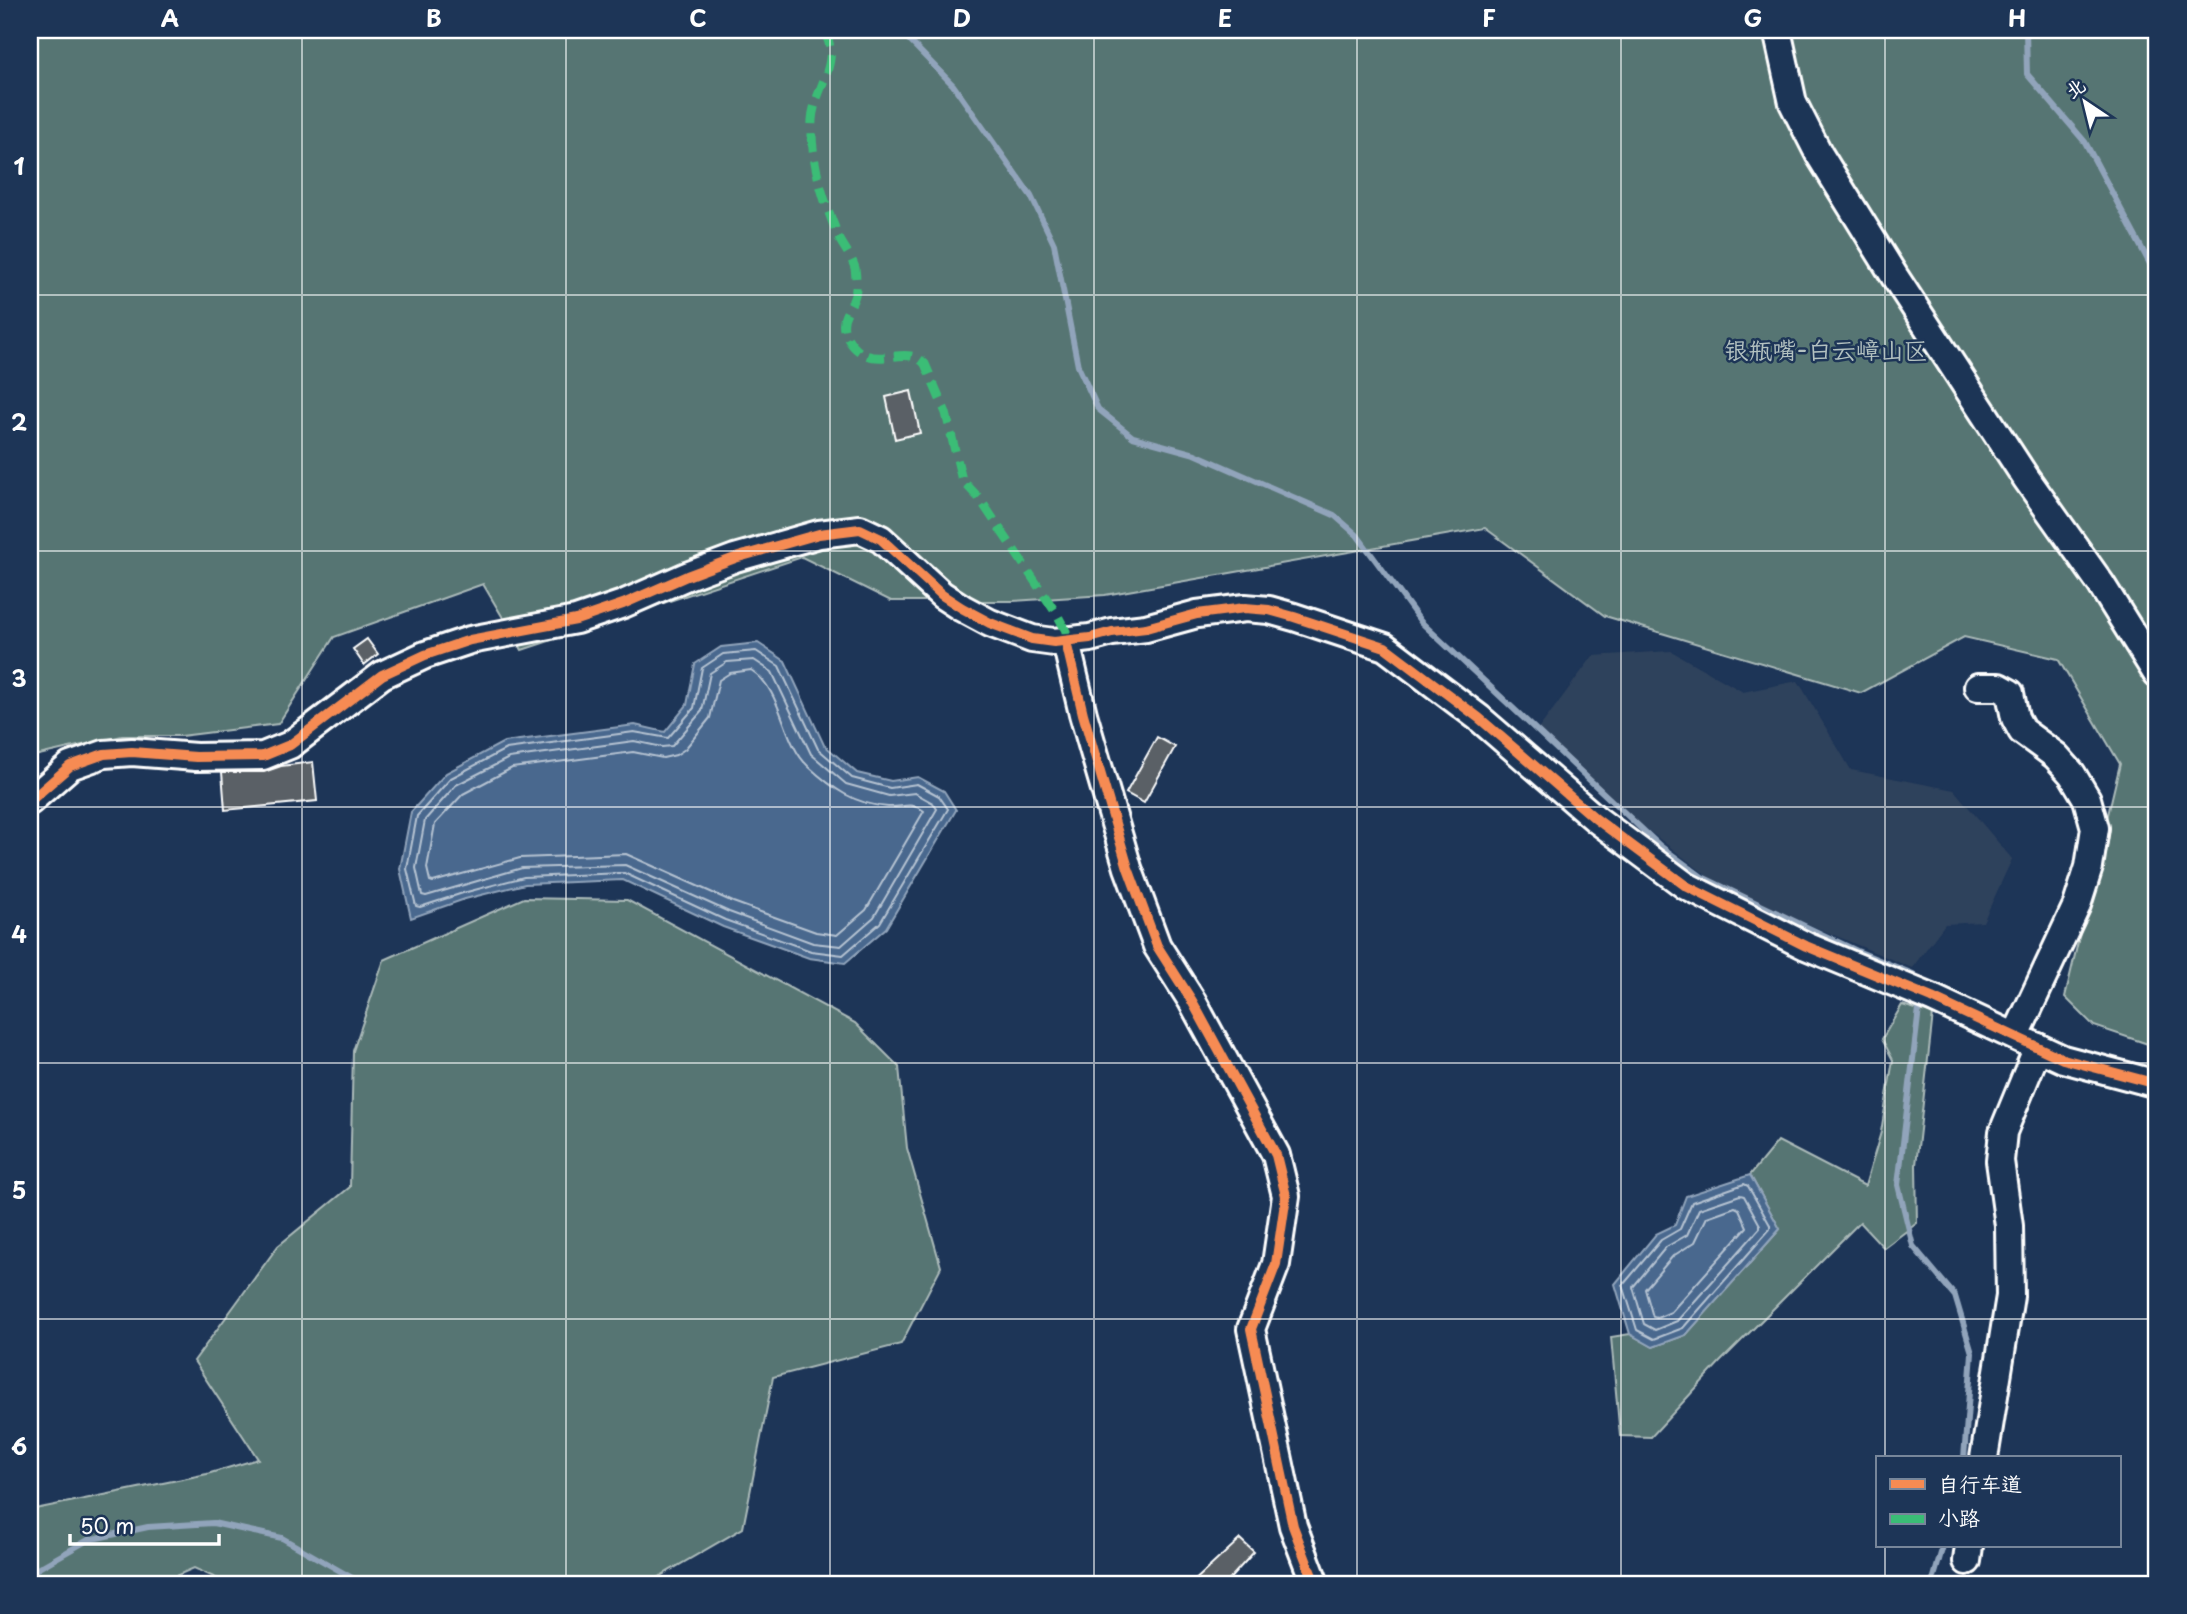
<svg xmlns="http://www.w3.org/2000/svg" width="2187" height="1614" viewBox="0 0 2187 1614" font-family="'Playpen Sans','LXGW WenKai TC',sans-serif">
	<rect width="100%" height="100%" fill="#1d3557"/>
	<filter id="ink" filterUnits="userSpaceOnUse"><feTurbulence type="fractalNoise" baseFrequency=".0143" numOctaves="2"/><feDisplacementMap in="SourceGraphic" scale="14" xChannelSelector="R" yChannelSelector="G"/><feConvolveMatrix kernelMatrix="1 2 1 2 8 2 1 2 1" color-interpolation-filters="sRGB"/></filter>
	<g filter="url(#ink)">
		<polygon fill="#2f425c" points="1671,651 1743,692 1798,681 1851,770 1954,790 2012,859 1983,922 1945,924 1912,968 1723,888 1605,797 1537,731 1593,656"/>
		<g fill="#577573" stroke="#abbab9" stroke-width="2">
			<polygon points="30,30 2157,30 2157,1047 2094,1026 2065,997 2120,764 2058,659 1964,637 1861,693 1605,616 1485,528 1105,595 1013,601 891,601 802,557 522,650 483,584 334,637 278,724 181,736 122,736 30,757"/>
			<polygon points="524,898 627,900 855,1023 899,1067 907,1148 941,1267 901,1344 773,1377 743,1528 657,1578 678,1584 229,1584 194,1568 157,1584 30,1584 30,1510 207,1474 258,1459 194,1361 278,1246 350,1187 353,1051 384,960"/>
			<polygon points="1902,1005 1933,1014 1916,1165 1917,1223 1884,1248 1860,1222 1720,1362 1651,1437 1620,1436 1611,1337 1630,1334 1653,1347 1686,1335 1780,1229 1750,1175 1778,1141 1865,1186 1881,1132 1893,1060 1882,1039"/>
		</g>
		<g fill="#48688e" stroke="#91a4bb" stroke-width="2">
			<polygon points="758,643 785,661 824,745 857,773 891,781 918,777 944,791 956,810 886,928 845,963 809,958 723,927 623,880 525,884 465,899 411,918 400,869 411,812 446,773 504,742 635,725 665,732 687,705 695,664 721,647"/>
			<polygon points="1750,1175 1780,1229 1686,1335 1653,1347 1630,1334 1615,1284 1656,1234 1675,1225 1686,1196"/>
		</g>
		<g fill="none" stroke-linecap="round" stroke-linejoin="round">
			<g stroke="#b6c3d2" stroke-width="2">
				<polygon points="756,651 779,666 818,749 852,778 890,788 917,784 939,796 948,809 880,923 843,955 811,951 725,920 624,873 524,877 463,893 420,907 416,906 407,869 417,816 451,778 506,749 634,732 668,738 694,708 702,668 723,654"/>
				<polygon points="754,660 772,672 811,754 846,784 889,796 915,793 933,803 937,809 874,917 841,946 813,943 729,912 625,865 522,868 426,896 422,895 416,868 425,820 456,785 509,758 634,741 662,747 672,746 702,711 710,673 727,662"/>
				<path d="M 751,670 C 783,690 782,742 808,766 C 833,789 854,804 888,807 C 903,808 911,801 924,811 L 866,910 L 837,935 L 816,932 L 733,902 L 626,854 L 520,858 L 433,882 L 430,881 L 427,868 L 435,824 L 463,794 L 512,768 L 633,752 L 663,758 L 676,755 L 685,749 L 710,718 L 719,680 L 730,673 Z"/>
				<polygon points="1744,1184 1748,1186 1770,1225 1770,1229 1683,1328 1654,1339 1637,1330 1623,1285 1661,1240 1680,1229 1692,1202"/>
				<polygon points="1740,1195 1744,1196 1760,1225 1760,1228 1677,1321 1655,1330 1644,1324 1633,1287 1666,1247 1687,1235 1699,1209"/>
				<polygon points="1735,1207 1739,1209 1747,1227 1671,1312 1657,1318 1653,1317 1645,1289 1673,1256 1695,1242 1707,1217"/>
			</g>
			<g stroke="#91a4bb" stroke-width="6">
				<polyline points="903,30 910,41 953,85 1031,196 1054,244 1078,366 1098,409 1133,437 1195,454 1334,515 1357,535 1421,622 1660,846 1702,877 1857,951 1913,974 1918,982"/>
				<polyline points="2026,30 2027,74 2085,142 2157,277"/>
				<polyline points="1920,1000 1898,1185 1913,1246 1955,1296 1972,1353 1964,1458"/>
				<polyline points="30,1573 88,1540 148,1527 213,1523 282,1538 363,1584"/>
				<polyline points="1932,1584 1943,1546"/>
			</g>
		</g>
		<g fill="#5a6166" stroke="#fff" stroke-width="2">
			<polygon points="911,391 920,433 895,439 886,397"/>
			<polygon points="367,639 378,654 364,665 353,649"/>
			<polygon points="1157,737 1175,747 1144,803 1126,793"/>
			<polygon points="313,762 317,801 225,810 222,772 264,772 281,766"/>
			<polygon points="1240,1539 1254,1552 1225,1584 1191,1584"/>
		</g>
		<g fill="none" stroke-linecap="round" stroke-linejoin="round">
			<g stroke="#fff" stroke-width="32">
				<g id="minor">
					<polyline points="1777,30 1793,103 1819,154 1895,277 2026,478 2101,584 2157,674"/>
					<polyline points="1066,642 1083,714 1128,868 1157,946 1192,1001 1276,1155 1286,1196 1276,1264 1251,1329 1293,1526 1315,1584"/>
					<polyline points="1978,687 1999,687 2010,693 2015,718 2022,731 2056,756 2072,774 2087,799 2095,828 2089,867 2077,905 2016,1035"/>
					<polyline points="30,801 70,766 104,754 132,752 196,757 263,756 290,745 382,675 425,655 470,640 576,620 623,604 687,576 735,558 819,534 860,529 881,539 942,595 962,608 990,623 1032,639 1054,642 1090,638 1112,632 1146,628 1197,614 1245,608 1269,610 1294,617 1385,647 1479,718 1596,819 1686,886 1806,946 1932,998 2063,1059 2157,1084"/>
					<polyline points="1984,1458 2010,1296 2009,1226 2000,1161 2003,1132 2038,1047"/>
					<polyline points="1967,1561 1969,1546"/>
				</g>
			</g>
			<use href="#minor" stroke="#1d3557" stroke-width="26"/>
			<path stroke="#3abd76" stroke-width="9" stroke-dasharray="18 9" stroke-linecap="butt" d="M 822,30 C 845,58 814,88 812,120 C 810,161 824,203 840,240 C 845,249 852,258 855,268 C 856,276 857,288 855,295 C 851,310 838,318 846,335 C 869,379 904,340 925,364 L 946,413 L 962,480 L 980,499 L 1058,616 L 1066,631 L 1066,642"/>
			<g stroke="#1d3557" stroke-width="15">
				<g id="cycleway">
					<polyline points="1066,642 1083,714 1128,868 1157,946 1192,1001 1276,1155 1286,1196 1276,1264 1251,1329 1293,1526 1315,1584"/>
					<polyline points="30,801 70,766 104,754 132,752 196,757 263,756 290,745 382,675 425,655 470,640 576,620 623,604 687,576 735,558 819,534 860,529 881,539 942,595 962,608 990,623 1032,639 1054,642 1090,638 1112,632 1146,628 1197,614 1245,608 1269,610 1294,617 1385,647 1479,718 1596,819 1686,886 1806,946 1932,998 2063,1059 2157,1084"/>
				</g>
			</g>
			<use href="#cycleway" stroke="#f68b52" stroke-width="10"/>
		</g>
	</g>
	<path fill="none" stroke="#fff" stroke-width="2" stroke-opacity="0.55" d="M 302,30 L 302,1584M 566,30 L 566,1584M 830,30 L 830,1584M 1094,30 L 1094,1584M 1357,30 L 1357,1584M 1621,30 L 1621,1584M 1885,30 L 1885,1458M 30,295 L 2157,295M 30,551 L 2157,551M 30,807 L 2157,807M 30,1063 L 2157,1063M 30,1319 L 2157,1319M 1885,1546 L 1885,1584"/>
	<g text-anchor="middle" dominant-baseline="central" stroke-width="5" stroke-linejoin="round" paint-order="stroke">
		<g font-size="24" fill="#b3c1c0" stroke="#1d3557">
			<text x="1826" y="349">银瓶嘴-白云嶂山区</text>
		</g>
	</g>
	<rect width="2187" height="1614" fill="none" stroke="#1d3557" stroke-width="77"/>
	<rect x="1876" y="1456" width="245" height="91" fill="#1d3557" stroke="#77869a" stroke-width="2"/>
	<rect x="1890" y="1479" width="35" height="10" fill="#f68b52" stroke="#77869a" stroke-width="2"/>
	<text x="1938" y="1492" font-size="21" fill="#ffffff">自行车道</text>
	<rect x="1890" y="1514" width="35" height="10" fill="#3abd76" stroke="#77869a" stroke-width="2"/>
	<text x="1938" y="1526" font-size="21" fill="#ffffff">小路</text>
	<g transform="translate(2085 102) rotate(325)" stroke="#1d3557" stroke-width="5" paint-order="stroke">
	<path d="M0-5L12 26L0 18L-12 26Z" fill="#ffffff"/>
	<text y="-10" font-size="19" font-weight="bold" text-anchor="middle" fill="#ffffff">北</text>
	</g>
	<path d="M70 1534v10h149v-10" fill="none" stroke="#ffffff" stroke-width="3.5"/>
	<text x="80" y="1534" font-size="21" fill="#ffffff" stroke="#1d3557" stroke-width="5" paint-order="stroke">50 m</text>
	<rect x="38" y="38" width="2110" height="1538" fill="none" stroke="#fff" stroke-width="2.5"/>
	<g font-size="23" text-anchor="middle" font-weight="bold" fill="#fff">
		<text x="170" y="27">A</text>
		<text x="434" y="27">B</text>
		<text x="698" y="27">C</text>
		<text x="962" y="27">D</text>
		<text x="1225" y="27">E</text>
		<text x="1489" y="27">F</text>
		<text x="1753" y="27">G</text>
		<text x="2017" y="27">H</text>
		<text x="19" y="175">1</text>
		<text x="19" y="431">2</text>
		<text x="19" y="687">3</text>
		<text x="19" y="943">4</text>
		<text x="19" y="1199">5</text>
		<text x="19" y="1455">6</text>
	</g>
</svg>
